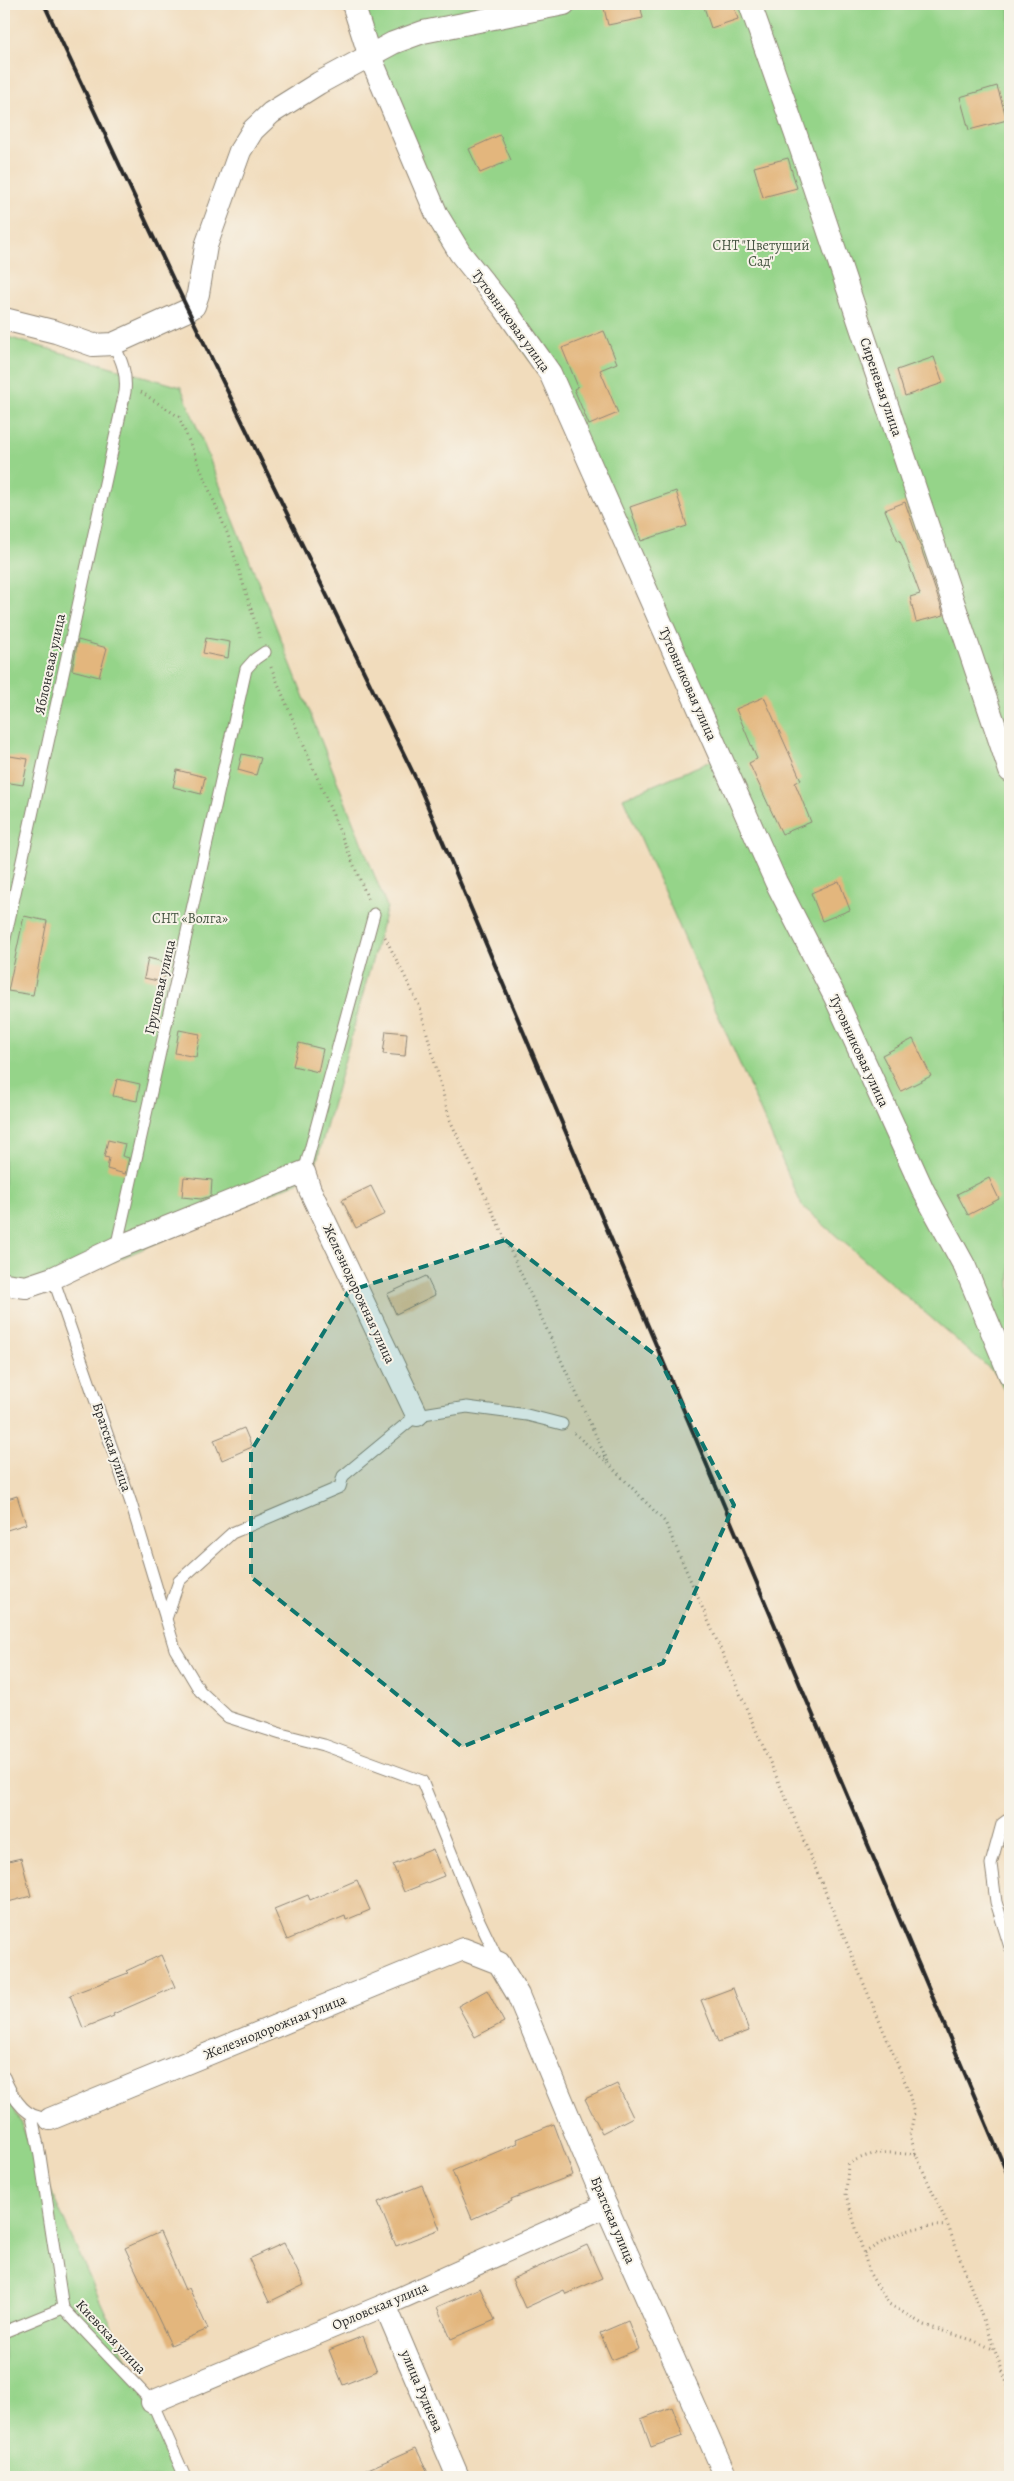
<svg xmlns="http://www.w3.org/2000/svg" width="1014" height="2481" viewBox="0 0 1014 2481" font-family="Alegreya,serif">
	<rect width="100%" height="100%" fill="#f7f3e8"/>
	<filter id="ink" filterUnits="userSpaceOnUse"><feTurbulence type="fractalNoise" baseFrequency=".02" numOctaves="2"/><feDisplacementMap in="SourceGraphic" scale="10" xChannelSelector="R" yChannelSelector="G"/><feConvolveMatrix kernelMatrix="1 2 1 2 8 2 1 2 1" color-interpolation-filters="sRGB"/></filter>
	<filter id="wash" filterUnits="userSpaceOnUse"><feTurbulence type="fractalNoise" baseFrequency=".0096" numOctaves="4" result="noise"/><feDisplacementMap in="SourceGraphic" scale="20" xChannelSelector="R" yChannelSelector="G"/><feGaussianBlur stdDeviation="1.12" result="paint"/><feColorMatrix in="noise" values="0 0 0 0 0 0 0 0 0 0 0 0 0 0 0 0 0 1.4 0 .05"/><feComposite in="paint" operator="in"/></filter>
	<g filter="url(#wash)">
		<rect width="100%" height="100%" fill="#f1dcbc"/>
		<g fill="#95d489" stroke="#60805a">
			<polygon points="349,4 1010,4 1010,1403 997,1375 802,1206 623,798 720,757 548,384 444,246"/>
			<polygon points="4,336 181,387 387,907 313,1175 41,1293 4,1293"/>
			<polygon points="4,2086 179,2477 4,2477"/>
		</g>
		<g id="blocks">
			<g fill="#e3b67d">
				<polygon points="603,4 640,4 643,18 608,25"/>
				<polygon points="703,4 733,4 738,19 711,28"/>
				<polygon points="997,86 1007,120 969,130 960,97"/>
				<polygon points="500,135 511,160 480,173 469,149"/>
				<polygon points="788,158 797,188 763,197 754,167"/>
				<polygon points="604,331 617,363 600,370 618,413 589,425 574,389 578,387 562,348"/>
				<polygon points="934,357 943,383 905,396 897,370"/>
				<polygon points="676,491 687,526 641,541 630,507"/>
				<polygon points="905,502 944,615 916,622 910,597 920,594 900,540 898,541 885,510"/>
				<polygon points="206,638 230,642 228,658 203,653"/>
				<polygon points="78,640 107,648 99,677 72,670"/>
				<polygon points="764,697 801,780 795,783 811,822 782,834 749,763 757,759 736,709"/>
				<polygon points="242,754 261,758 256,775 238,770"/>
				<polygon points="4,755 28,759 23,785 4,782"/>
				<polygon points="177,770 205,777 201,794 173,787"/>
				<polygon points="839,881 850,910 822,921 811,893"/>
				<polygon points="24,916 47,921 33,995 8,991"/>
				<polygon points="148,958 168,963 163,982 144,978"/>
				<polygon points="179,1030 200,1034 196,1057 175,1053"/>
				<polygon points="386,1031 407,1033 405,1056 383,1054"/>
				<polygon points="913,1039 931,1076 901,1091 882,1055"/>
				<polygon points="299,1043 323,1049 318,1072 293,1066"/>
				<polygon points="117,1079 140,1084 137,1101 113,1096"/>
				<polygon points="108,1140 125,1144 122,1156 129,1158 125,1174 107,1169 109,1158 104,1157"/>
				<polygon points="184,1177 212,1180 211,1196 201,1199 182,1197"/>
				<polygon points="989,1178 999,1199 968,1215 957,1194"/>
				<polygon points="371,1186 385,1214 356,1228 342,1200"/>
				<polygon points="426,1276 435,1295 396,1314 387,1294"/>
				<polygon points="244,1428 252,1447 222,1460 214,1440"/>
				<polygon points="17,1496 26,1524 4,1531 4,1500"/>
				<polygon points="433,1849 444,1876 404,1892 393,1865"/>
				<polygon points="21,1858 31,1896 4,1903 4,1862"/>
				<polygon points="357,1880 370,1910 346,1920 345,1916 287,1940 274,1909 308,1895 310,1900"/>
				<polygon points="161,1955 175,1987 113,2014 114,2016 83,2028 70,1995 128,1973 126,1971"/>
				<polygon points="733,1988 749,2031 718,2042 701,2000"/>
				<polygon points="487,1990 504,2022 475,2037 458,2006"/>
				<polygon points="617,2084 633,2117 602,2133 585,2099"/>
				<polygon points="554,2124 573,2175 511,2199 512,2201 472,2219 452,2171 518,2143 516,2139"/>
				<polygon points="422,2185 440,2229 396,2246 378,2202"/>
				<polygon points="160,2232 185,2290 189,2288 208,2329 171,2345 125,2248"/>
				<polygon points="284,2243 304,2285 269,2302 249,2259"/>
				<polygon points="587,2245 602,2278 566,2294 564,2290 525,2308 512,2279"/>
				<polygon points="480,2288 495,2320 451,2339 437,2307"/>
				<polygon points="628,2321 639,2349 612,2360 600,2333"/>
				<polygon points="363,2336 377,2371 343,2385 329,2350"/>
				<polygon points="672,2407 683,2436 651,2447 641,2419"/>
				<polygon points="416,2448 430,2477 350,2477"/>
			</g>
		</g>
	</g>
	<g filter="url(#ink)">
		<use href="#blocks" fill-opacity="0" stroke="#8e8474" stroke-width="1"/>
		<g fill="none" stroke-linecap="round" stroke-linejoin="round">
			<g stroke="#8e8474" stroke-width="13">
				<g id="lane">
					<path d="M 4,943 L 125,392 C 127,374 122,360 113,344"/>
					<polyline points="304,1172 374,914"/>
					<polyline points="116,1248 246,669 255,659 265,652"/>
					<polyline points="53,1278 131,1503 166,1619"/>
					<polyline points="1010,1818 1002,1824 991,1864 996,1902 1010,1947"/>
					<polyline points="499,1962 477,1916 422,1781 324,1745 281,1734 228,1717 200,1691 175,1649 166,1619 179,1581 232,1533 340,1487 343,1476 417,1415 467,1407 527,1415 562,1424"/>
					<path d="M 4,2077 C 10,2092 22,2114 39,2117"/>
					<polyline points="32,2116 40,2156 63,2308 152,2402 185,2477"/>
					<polyline points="4,2332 63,2308"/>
				</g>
			</g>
			<g stroke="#8e8474" stroke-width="24">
				<g id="street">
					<polyline points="353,4 369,54 437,215 460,253 505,309 550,373 776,882 835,997 923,1190 965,1267 1010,1375"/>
					<polyline points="750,4 801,149 1010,771"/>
					<polyline points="4,319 56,332 93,345 113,344 188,310 194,306 198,294 206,246 240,151 253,130 271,113 319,83 393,43 423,32 564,4"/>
					<polyline points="4,1284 26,1287 53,1278 116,1248 304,1172 310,1190 417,1415"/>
					<polyline points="50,2119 463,1949 499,1963 518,1995 606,2206 726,2477"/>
					<polyline points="385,2305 458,2477"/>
					<polyline points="152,2402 385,2305 606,2206"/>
				</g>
			</g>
			<g stroke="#8e8474" stroke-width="3" stroke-dasharray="1 4" stroke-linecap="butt">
				<polyline points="141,392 179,417 228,535 260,638"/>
				<polyline points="271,667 368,899"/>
				<polyline points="385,937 420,1007 450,1120 609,1464"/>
				<polyline points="574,1433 609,1464 665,1522 793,1815 908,2089 914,2114 910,2135 916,2155 948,2226 1010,2391"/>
				<path d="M 916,2155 C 887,2152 874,2150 848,2164 L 846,2195 L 870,2274 L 889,2304 L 924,2325 L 972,2340 L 993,2349"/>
				<path d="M 864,2253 C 894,2235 912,2224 948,2226"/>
			</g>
			<use href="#lane" stroke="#fff" stroke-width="11"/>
			<use href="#street" stroke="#fff" stroke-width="22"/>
			<polyline stroke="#2b2b2b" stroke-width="4" points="44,4 173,279 417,781 1010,2180"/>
		</g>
	</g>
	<path fill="#0f766e" fill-opacity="0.2" stroke="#0f766e" stroke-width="4" stroke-dasharray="10 6" stroke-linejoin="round" d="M 505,1240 L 658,1357 L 734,1505 L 663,1663 L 462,1747 L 251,1577 L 251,1451 L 349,1291 Z"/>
	<g text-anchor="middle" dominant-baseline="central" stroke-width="4" stroke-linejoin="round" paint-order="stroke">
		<g font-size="14" fill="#465542" stroke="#f7f3e8">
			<text x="761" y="245">СНТ "Цветущий<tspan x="761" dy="16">Сад"</tspan></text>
			<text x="190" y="918">СНТ «Волга»</text>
		</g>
		<g font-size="14" fill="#2b2b2b" stroke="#f7f3e8">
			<text transform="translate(511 321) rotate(54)">Тутовниковая улица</text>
			<text transform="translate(881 387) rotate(71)">Сиреневая улица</text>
			<text transform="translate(50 664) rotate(-78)">Яблоневая улица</text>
			<text transform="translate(688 684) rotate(66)">Тутовниковая улица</text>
			<text transform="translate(160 987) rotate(-77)">Грушовая улица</text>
			<text transform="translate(859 1051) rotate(65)">Тутовниковая улица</text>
			<text transform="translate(359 1294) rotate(65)">Железнодорожная улица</text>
			<text transform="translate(112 1447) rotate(71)">Братская улица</text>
			<text transform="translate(275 2027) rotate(-22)">Железнодорожная улица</text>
			<text transform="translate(613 2220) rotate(67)">Братская улица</text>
			<text transform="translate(380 2306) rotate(-23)">Орловская улица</text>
			<text transform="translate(111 2337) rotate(47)">Киевская улица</text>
			<text transform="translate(422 2391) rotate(67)">улица Руднева</text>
		</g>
	</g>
	<rect width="1014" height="2481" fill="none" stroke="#f7f3e8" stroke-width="20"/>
</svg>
